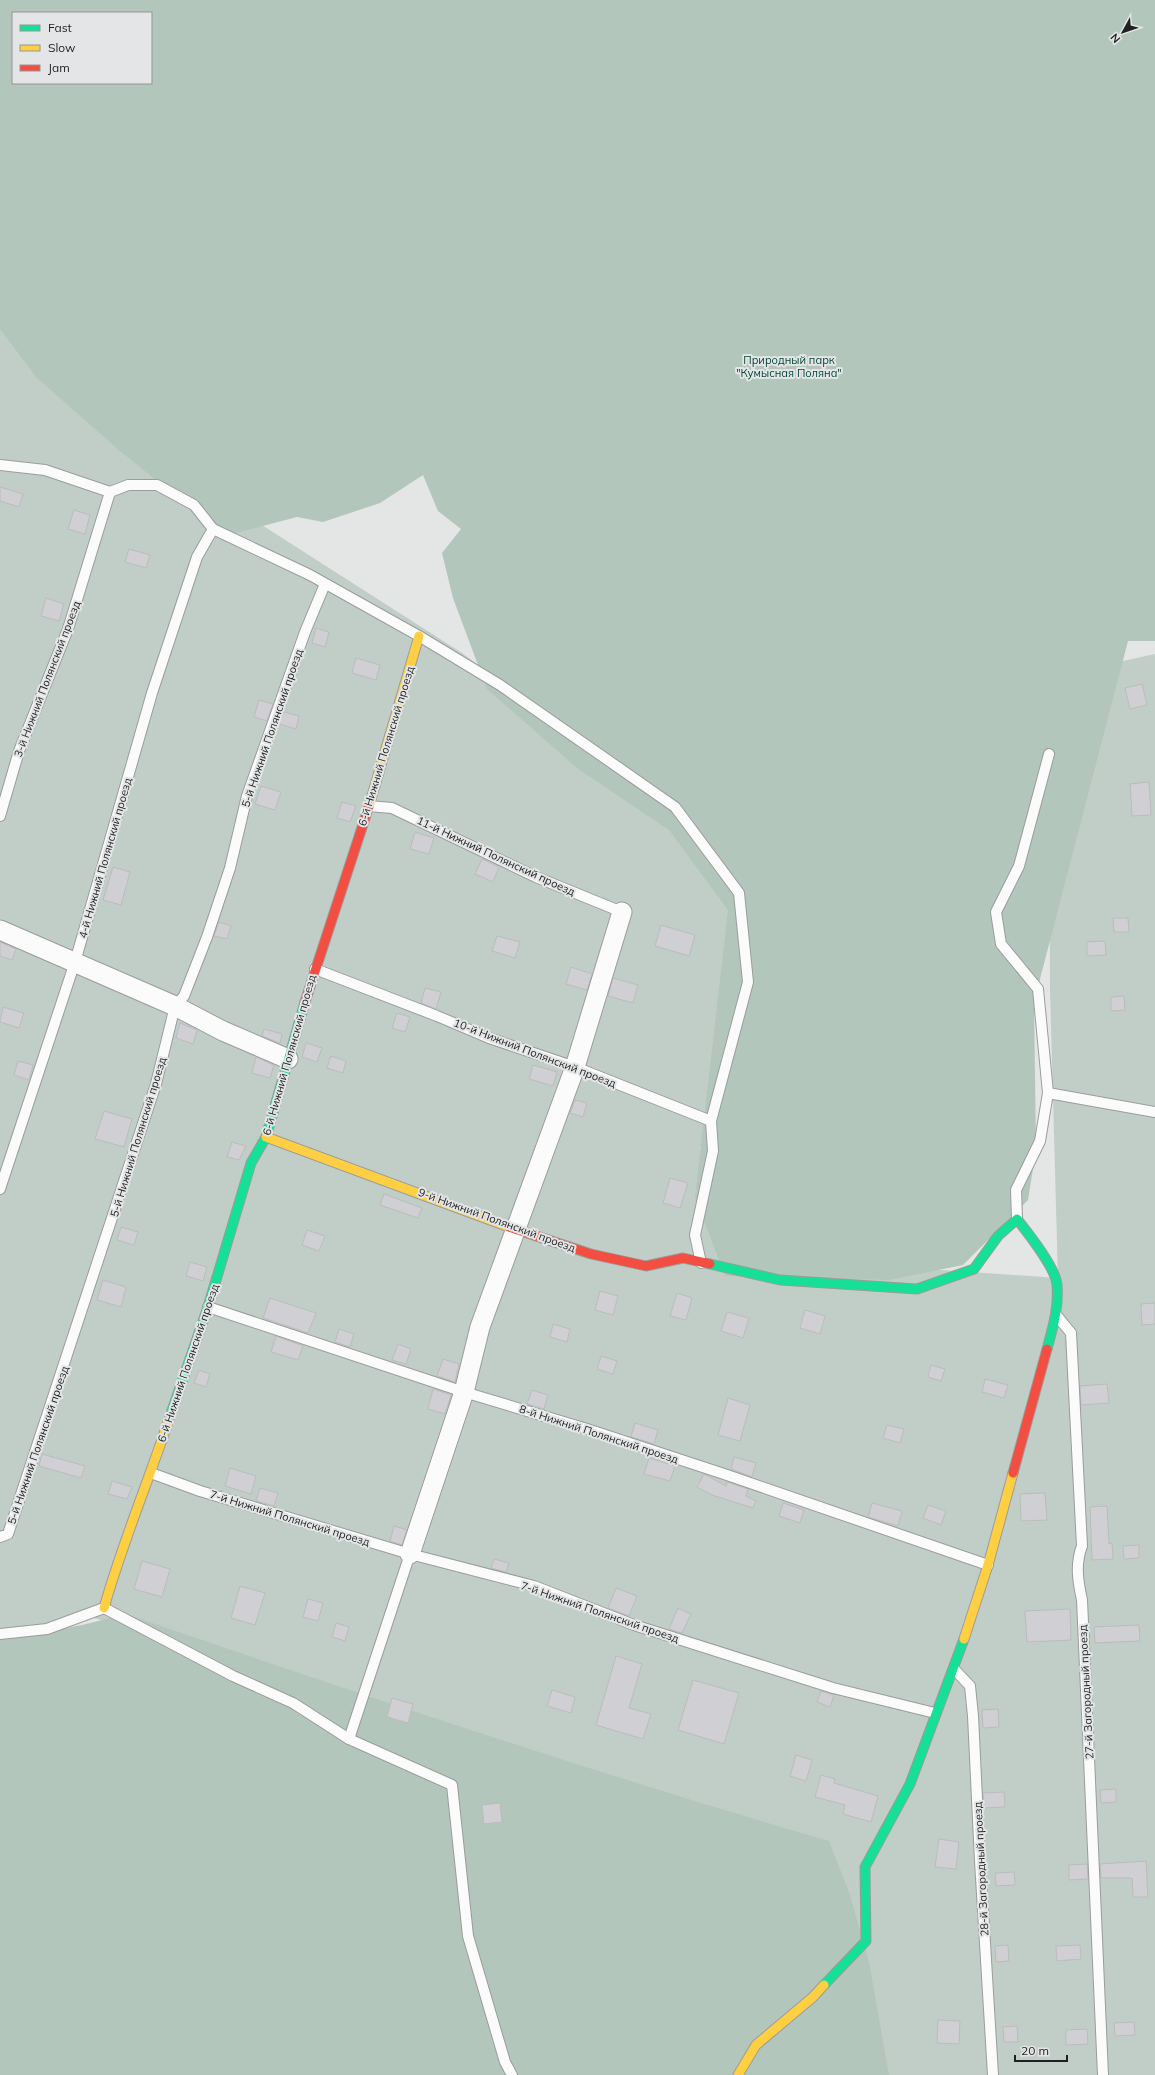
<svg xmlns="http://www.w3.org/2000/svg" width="1155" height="2075" viewBox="0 0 1155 2075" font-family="Mulish,sans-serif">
	<rect width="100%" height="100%" fill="#e4e5e5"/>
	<polygon fill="#c1cec8" points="0,303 118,433 462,653 651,797 757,927 700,1150 781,1259 1058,1278 1050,990 1049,754 1091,668 1155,654 1155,2075 876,2075 824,1844 91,1617 0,1634"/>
	<g fill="#b2c6bc" fill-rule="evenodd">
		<path d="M 0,0 L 1155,0 L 1155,641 L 1128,641 L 1034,1002 L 1036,1150 L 1028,1200 L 963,1265 L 889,1280 L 725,1276 L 695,1197 L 728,910 L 669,830 L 577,768 L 487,689 L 453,598 L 442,553 L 461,529 L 438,511 L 423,475 L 380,503 L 323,522 L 297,517 L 225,536 L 120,451 L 37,378 L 0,329 ZM 13,13 L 151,13 L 151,83 L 13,83 Z"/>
		<path d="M 126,1614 C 359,1694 592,1772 829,1841 L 850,1895 L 869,1962 L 889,2075 L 0,2075 L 0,1640 L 82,1625 Z"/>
	</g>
	<g fill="#d0cfd4" stroke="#bbbcbc">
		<polygon points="0,487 23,494 19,507 0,501"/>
		<polygon points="74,510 90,515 85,534 68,529"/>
		<polygon points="129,549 150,555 146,568 125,562"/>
		<polygon points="46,598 64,604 59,621 41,616"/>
		<polygon points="316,628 329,632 325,647 312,643"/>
		<polygon points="356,658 380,665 376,680 352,673"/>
		<polygon points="1142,684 1147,705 1130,709 1125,688"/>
		<polygon points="259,700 273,704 267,721 254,717"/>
		<polygon points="284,712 299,716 296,729 279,724"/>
		<polygon points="1149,782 1151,815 1132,816 1130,784"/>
		<polygon points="261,786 281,792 275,810 255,804"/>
		<polygon points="342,802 356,806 350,822 337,818"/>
		<polygon points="415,832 434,838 429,854 410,849"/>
		<polygon points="482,859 499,867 493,882 475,874"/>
		<polygon points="113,867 130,872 121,905 103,900"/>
		<polygon points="1113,918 1128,918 1129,932 1114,932"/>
		<polygon points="219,922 231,926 227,939 214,936"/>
		<polygon points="661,925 695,935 689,956 655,946"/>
		<polygon points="497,936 520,942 515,958 492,951"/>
		<polygon points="1105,941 1106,955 1087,956 1087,942"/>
		<polygon points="0,942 16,949 12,960 0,956"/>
		<polygon points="571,967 592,974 587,990 566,984"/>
		<polygon points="613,978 638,985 633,1003 608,996"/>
		<polygon points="425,988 441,992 436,1009 421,1003"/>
		<polygon points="1124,996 1125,1010 1111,1011 1111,997"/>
		<polygon points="3,1007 24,1013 19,1028 0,1022"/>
		<polygon points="397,1013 410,1017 405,1032 392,1028"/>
		<polygon points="180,1023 197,1030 193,1044 176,1038"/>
		<polygon points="264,1029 282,1034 280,1043 262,1036"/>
		<polygon points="306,1043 322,1048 317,1062 302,1057"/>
		<polygon points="331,1056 346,1061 343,1073 327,1068"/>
		<polygon points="256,1057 274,1065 270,1078 252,1073"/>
		<polygon points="18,1061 33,1065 29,1080 14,1075"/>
		<polygon points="533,1065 557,1072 553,1086 529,1079"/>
		<polygon points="575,1100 587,1103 583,1117 570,1113"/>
		<polygon points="104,1111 132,1119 124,1147 95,1139"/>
		<polygon points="232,1142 246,1146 239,1160 227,1157"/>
		<polygon points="670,1178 688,1183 680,1208 663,1203"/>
		<polygon points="384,1194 422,1208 418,1218 380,1205"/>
		<polygon points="121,1227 138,1232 134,1245 117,1240"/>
		<polygon points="307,1230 325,1236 319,1251 302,1245"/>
		<polygon points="190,1262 207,1267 203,1281 186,1276"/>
		<polygon points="103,1280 126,1287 121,1307 97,1300"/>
		<polygon points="600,1291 618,1296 613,1315 595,1310"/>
		<polygon points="677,1293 692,1298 686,1320 670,1316"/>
		<polygon points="270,1298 316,1313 308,1333 263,1318"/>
		<polygon points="1155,1303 1155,1324 1142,1325 1141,1304"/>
		<polygon points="805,1310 825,1316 820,1334 800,1328"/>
		<polygon points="727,1312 749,1318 743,1338 721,1331"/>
		<polygon points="553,1324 570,1329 567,1342 550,1337"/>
		<polygon points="339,1329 354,1334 350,1347 335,1342"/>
		<polygon points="276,1336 303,1346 298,1360 271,1352"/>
		<polygon points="398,1344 411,1349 406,1364 392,1360"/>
		<polygon points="601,1356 617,1361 613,1374 597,1369"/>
		<polygon points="443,1359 459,1364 455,1382 437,1376"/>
		<polygon points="931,1365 945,1369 941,1381 928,1377"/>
		<polygon points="199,1370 210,1374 206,1387 194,1383"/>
		<polygon points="985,1379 1008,1385 1004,1398 982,1392"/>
		<polygon points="1107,1384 1109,1403 1081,1405 1080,1386"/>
		<polygon points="433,1389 451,1395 445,1414 428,1409"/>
		<polygon points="532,1390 548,1395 544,1409 527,1404"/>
		<polygon points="728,1398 750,1405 740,1441 718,1435"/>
		<polygon points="635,1423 658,1430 654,1444 631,1437"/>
		<polygon points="887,1425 904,1429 900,1443 883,1438"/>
		<polygon points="42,1454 85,1466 81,1478 39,1466"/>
		<polygon points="734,1457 756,1463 752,1477 731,1469"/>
		<polygon points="649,1458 675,1466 670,1481 644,1474"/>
		<polygon points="230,1468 256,1476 251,1494 225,1486"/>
		<polygon points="704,1474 726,1486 727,1482 748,1489 746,1496 756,1501 753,1508 712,1495 697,1487"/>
		<polygon points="112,1481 132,1487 127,1499 108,1494"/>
		<polygon points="260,1488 278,1493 274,1506 256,1501"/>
		<polygon points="1045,1493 1047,1520 1021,1521 1020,1494"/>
		<polygon points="783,1503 804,1510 800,1523 779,1516"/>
		<polygon points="872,1503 902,1511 898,1526 868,1517"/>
		<polygon points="928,1505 946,1511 941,1525 923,1518"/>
		<polygon points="1107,1506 1109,1544 1112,1543 1113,1559 1092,1560 1090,1507"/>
		<polygon points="394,1526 407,1530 402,1545 390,1541"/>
		<polygon points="1139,1545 1139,1558 1124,1559 1123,1546"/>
		<polygon points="494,1559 509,1563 506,1572 491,1568"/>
		<polygon points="142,1561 170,1569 162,1597 134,1589"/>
		<polygon points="240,1586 265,1593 255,1625 231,1618"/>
		<polygon points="616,1588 637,1596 629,1616 608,1608"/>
		<polygon points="308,1599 323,1603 318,1621 303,1617"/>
		<polygon points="678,1608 691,1614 682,1633 669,1629"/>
		<polygon points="1070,1609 1071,1640 1027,1642 1025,1611"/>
		<polygon points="336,1623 349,1627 345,1641 332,1637"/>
		<polygon points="1139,1625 1140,1641 1095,1643 1094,1627"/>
		<polygon points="616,1656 642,1664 629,1708 651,1714 643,1739 596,1725"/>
		<polygon points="693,1680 739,1693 724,1744 678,1730"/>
		<polygon points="552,1690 575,1697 571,1713 547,1706"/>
		<polygon points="821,1691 834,1695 830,1707 817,1702"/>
		<polygon points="392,1698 413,1704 408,1723 387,1717"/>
		<polygon points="998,1709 999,1727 983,1728 982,1710"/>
		<polygon points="796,1755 812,1760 806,1781 790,1776"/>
		<polygon points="821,1775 835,1779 834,1783 878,1796 871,1822 843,1814 845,1805 815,1797"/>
		<polygon points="1116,1789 1116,1802 1101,1803 1100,1790"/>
		<polygon points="1004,1792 1005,1807 984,1808 983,1793"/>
		<polygon points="500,1803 502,1822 484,1824 482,1805"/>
		<polygon points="939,1839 959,1842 956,1869 935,1867"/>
		<polygon points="1146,1861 1148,1897 1133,1897 1132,1878 1101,1878 1100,1864"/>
		<polygon points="1087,1864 1088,1879 1069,1880 1069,1865"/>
		<polygon points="1014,1872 1015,1885 996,1886 995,1873"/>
		<polygon points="1008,1945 1009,1961 996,1962 995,1946"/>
		<polygon points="1080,1945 1081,1959 1057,1961 1056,1946"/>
		<polygon points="938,2020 960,2021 959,2044 937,2043"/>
		<polygon points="1134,2022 1135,2035 1115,2036 1114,2023"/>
		<polygon points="1017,2026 1018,2042 1004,2042 1003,2027"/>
		<polygon points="1087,2029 1088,2044 1066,2045 1066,2030"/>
	</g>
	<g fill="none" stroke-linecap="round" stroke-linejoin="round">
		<g stroke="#9b9c9c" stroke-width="12">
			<g id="lane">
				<polyline points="0,465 45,470 110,492"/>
				<polyline points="369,806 392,808 536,877 622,912"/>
				<polyline points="0,816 19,751 68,629 110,492 128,485 157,485 194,505 213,529 310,575 419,636 500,685 675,807 739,893 748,982 711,1121 713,1151 695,1235 701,1263"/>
				<polyline points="315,969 437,1016 489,1038 575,1067 711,1121"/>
				<polyline points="1048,1093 1155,1112"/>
				<polyline points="0,1189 75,962 152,693 197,557 213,529"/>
				<polyline points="1017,1219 1016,1190 1040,1141 1048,1093 1038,989 1001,944 996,912 1019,866 1049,754"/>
				<polyline points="208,1307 464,1392 587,1429 724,1474 988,1565"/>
				<path d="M 1057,1316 L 1071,1333 L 1082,1546 C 1075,1564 1078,1582 1082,1600 L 1103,2075"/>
				<polyline points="151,1473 200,1491 410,1554 534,1586 634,1625 833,1688 935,1713"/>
				<polyline points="0,1537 8,1534 156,1084 175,1006 184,996 207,937 230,868 247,796 305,632 325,584"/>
				<polyline points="410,1554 349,1739 452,1785 468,1936 505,2062 512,2075"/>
				<polyline points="0,1634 47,1629 104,1608 233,1676 293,1703 349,1739"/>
				<polyline points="954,1669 970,1686 973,1716 980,1861 993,2075"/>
			</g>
		</g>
		<g stroke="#9b9c9c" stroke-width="21">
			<g id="street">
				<polyline points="0,930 175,1006 223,1031 288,1059"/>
				<polyline points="410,1554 464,1392 480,1327 575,1067 622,912"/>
			</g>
		</g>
		<g stroke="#9b9c9c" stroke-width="11">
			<g id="fast">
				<path d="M 710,1264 L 780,1280 L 917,1289 L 974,1269 L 998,1236 L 1017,1219 C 1028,1233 1056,1268 1057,1285 C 1059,1307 1053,1327 1047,1349"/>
				<polyline points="168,1422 208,1307 251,1163 266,1137 305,1002"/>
				<polyline points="824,1985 866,1941 865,1867 910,1784 964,1639"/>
			</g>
		</g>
		<g stroke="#9b9c9c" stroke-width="11">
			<g id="slow">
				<polyline points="369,806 419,636"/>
				<polyline points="266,1137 509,1227"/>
				<path d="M 104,1608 C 122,1544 147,1485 168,1422"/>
				<polyline points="964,1639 988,1565 1013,1473"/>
				<polyline points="738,2075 756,2045 813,1997 824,1985"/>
			</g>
		</g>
		<g stroke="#9b9c9c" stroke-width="11">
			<g id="jam">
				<polyline points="305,1002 369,806"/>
				<polyline points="509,1227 591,1254 646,1266 683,1258 710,1264"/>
				<polyline points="1013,1473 1047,1349"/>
			</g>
		</g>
		<use href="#lane" stroke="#fbfbfb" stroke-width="10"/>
		<use href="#street" stroke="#fbfbfb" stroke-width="19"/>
		<use href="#fast" stroke="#16e098" stroke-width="9"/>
		<use href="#slow" stroke="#ffcf43" stroke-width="9"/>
		<use href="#jam" stroke="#f24e42" stroke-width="9"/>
	</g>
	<g text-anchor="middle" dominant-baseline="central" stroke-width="4" stroke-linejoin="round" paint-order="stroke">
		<g font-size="11" fill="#034831" stroke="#e3e5e6">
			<text x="789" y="360">Природный парк<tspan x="789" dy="13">"Кумысная Поляна"</tspan></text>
		</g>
		<g font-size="11" fill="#1f2020" stroke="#e3e5e6">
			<text transform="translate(47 679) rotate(-69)">3-й Нижний Полянский проезд</text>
			<text transform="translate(272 728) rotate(-71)">5-й Нижний Полянский проезд</text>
			<text transform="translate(386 746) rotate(-73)">6-й Нижний Полянский проезд</text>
			<text transform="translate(496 856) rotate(25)">11-й Нижний Полянский проезд</text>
			<text transform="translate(105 858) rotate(-74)">4-й Нижний Полянский проезд</text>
			<text transform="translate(535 1053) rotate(21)">10-й Нижний Полянский проезд</text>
			<text transform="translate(289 1055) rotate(-74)">6-й Нижний Полянский проезд</text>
			<text transform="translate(138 1137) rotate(-73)">5-й Нижний Полянский проезд</text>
			<text transform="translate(497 1220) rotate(20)">9-й Нижний Полянский проезд</text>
			<text transform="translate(188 1363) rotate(-71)">6-й Нижний Полянский проезд</text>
			<text transform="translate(599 1434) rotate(18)">8-й Нижний Полянский проезд</text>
			<text transform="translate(38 1445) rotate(-71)">5-й Нижний Полянский проезд</text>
			<text transform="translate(290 1518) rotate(17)">7-й Нижний Полянский проезд</text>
			<text transform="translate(600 1612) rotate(19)">7-й Нижний Полянский проезд</text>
			<text transform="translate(1086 1692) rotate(-93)">27-й Загородный проезд</text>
			<text transform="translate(981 1869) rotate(-93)">28-й Загородный проезд</text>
		</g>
	</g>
	<rect x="12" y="12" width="140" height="72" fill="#e3e5e6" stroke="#959697"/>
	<rect x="20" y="25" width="20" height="6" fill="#16e098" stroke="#959697"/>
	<text x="48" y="32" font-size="12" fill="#1f2020">Fast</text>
	<rect x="20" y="45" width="20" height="6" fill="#ffcf43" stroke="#959697"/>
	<text x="48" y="52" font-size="12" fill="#1f2020">Slow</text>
	<rect x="20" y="65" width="20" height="6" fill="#f24e42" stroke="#959697"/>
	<text x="48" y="72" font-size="12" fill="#1f2020">Jam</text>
	<g transform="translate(1123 32) rotate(230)" stroke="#e3e5e6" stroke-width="3" paint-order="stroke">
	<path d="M0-3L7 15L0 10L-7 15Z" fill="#1f2020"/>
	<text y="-6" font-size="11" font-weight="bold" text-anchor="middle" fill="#1f2020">N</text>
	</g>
	<path d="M1015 2055v6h52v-6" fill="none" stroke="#1f2020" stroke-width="2"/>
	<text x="1021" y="2055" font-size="12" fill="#1f2020" stroke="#e3e5e6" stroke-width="3" paint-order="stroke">20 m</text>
</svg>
